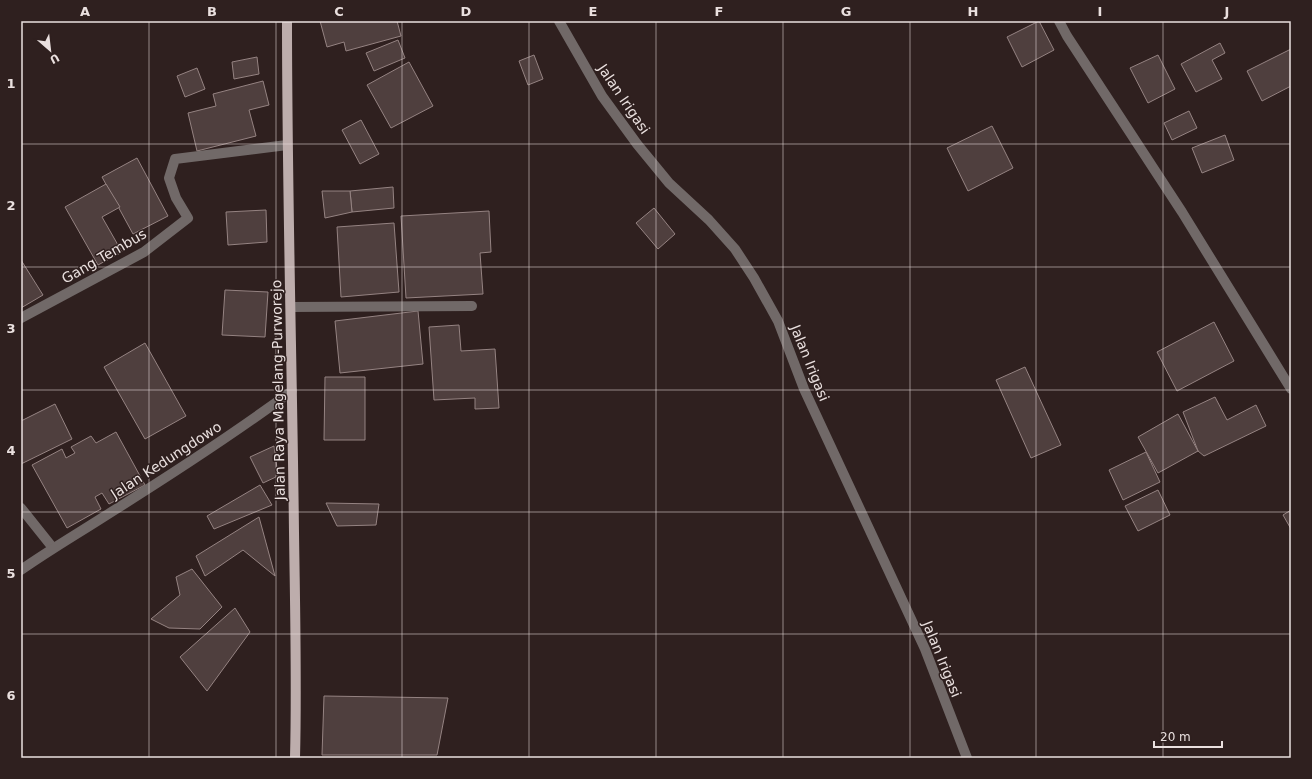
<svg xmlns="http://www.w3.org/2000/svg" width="1312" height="779" viewBox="0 0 1312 779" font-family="'DejaVu Sans',sans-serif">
	<rect width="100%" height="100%" fill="#2f201f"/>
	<g fill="#4f3f3e" stroke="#958382">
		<polygon points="320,21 397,21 401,36 346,51 344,42 327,47"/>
		<polygon points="1039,21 1054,50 1022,67 1007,37"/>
		<polygon points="398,40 405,58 374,71 366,53"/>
		<polygon points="1220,43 1225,53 1212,60 1222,79 1196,92 1181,64"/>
		<polygon points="1291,49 1291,86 1262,101 1247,71"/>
		<polygon points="534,55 543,79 528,85 519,61"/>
		<polygon points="1158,55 1175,89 1148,103 1130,68"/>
		<polygon points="257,57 259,74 234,79 232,62"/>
		<polygon points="409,62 433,106 391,128 367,85"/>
		<polygon points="197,68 205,89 185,97 177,76"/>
		<polygon points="263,81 269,105 249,110 256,136 197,151 188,113 216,106 213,94"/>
		<polygon points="1189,111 1197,128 1172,140 1164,123"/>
		<polygon points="361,120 379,154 360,164 342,130"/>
		<polygon points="992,126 1013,168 968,191 947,148"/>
		<polygon points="1225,135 1234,160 1202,173 1192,148"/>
		<polygon points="137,158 168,216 133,234 102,177"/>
		<polygon points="106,184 120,207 102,217 122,252 98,265 65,207"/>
		<polygon points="393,187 394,208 352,212 350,191"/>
		<polygon points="322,191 350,191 352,212 325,218"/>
		<polygon points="654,208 675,234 658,249 636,223"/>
		<polygon points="266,210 267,242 228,245 226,212"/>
		<polygon points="489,211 491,252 480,253 483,294 406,298 401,216"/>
		<polygon points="394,223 399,292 341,297 337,227"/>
		<polygon points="21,260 43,295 21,308"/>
		<polygon points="225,290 268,292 265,337 222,335"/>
		<polygon points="418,311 423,364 340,373 335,321"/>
		<polygon points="1214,322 1234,361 1177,391 1157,352"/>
		<polygon points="459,325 461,351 495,349 499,408 475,409 475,398 434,400 429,327"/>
		<polygon points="145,343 186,416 145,439 104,367"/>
		<polygon points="1025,367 1061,445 1031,458 996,380"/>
		<polygon points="325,377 365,377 365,440 324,440"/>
		<polygon points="1215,397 1227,420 1256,405 1266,426 1204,456 1198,451 1183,412"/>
		<polygon points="55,404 72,439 21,464 21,421"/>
		<polygon points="1178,414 1198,451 1158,473 1138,437"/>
		<polygon points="116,432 145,485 109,504 102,493 95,497 101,509 67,528 32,465 62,449 66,458 75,453 71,447 91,436 96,443"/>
		<polygon points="274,446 278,476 263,483 250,457"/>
		<polygon points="1146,452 1160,482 1123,500 1109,470"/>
		<polygon points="260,485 272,505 214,529 207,516"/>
		<polygon points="1158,490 1170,515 1138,531 1125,506"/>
		<polygon points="326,503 379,504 376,525 337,526"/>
		<polygon points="1291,510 1291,529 1283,515"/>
		<polygon points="259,517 275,576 243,550 205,576 196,556"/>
		<polygon points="192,569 222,607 200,629 169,628 151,619 180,595 176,577"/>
		<polygon points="235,608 250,632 207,691 180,657"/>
		<polygon points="324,696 448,698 437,755 322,755"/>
	</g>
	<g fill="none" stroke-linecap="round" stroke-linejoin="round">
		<g stroke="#716968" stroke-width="10">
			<polyline points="559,21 602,96 637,144 669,183 709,220 735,249 754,278 778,321 804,389 925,649 967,758"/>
			<polyline points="1059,21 1067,36 1182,212 1291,389"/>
			<polyline points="291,307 472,306"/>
			<polyline points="21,318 144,252 188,218 176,198 169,178 175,159 287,145"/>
			<polyline points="21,508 53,548"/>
			<path d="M 21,570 C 48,551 77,534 105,516 C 169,476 232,435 292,391"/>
		</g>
		<path stroke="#bdadac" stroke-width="10" d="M 287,21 C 287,191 292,362 294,532 C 295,607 297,683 295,758"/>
	</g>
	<path fill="none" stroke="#eae0df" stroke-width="1" stroke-opacity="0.55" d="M 149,21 L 149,758M 276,21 L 276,758M 402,21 L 402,758M 529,21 L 529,758M 656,21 L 656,758M 783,21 L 783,758M 910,21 L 910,758M 1036,21 L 1036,758M 1163,21 L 1163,758M 21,144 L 1291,144M 21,267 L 1291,267M 21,390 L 1291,390M 21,512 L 1291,512M 21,634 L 1291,634"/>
	<g text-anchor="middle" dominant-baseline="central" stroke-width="3" stroke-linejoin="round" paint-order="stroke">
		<g font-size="14" fill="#eae0df" stroke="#2f201f">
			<text transform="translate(624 99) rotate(56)">Jalan Irigasi</text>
			<text transform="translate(104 256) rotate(-30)">Gang Tembus</text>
			<text transform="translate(810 363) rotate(68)">Jalan Irigasi</text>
			<text transform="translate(278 390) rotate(-91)">Jalan Raya Magelang-Purworejo</text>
			<text transform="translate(166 460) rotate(-33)">Jalan Kedungdowo</text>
			<text transform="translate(942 659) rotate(68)">Jalan Irigasi</text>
		</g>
	</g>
	<rect width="1312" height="779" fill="none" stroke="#2f201f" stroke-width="44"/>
	<g transform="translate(50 50) rotate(152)" stroke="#2f201f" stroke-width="3" paint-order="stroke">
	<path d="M0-3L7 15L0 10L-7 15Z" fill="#eae0df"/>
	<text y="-6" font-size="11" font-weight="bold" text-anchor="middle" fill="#eae0df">U</text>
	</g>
	<path d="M1154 741v6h68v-6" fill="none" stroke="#eae0df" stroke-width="2"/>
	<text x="1160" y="741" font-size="12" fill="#eae0df" stroke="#2f201f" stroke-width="3" paint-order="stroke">20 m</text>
	<rect x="22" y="22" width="1268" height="735" fill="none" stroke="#eae0df" stroke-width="1.5"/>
	<g font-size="13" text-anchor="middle" font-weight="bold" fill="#eae0df">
		<text x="85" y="16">A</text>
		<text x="212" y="16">B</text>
		<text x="339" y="16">C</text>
		<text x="466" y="16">D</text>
		<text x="593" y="16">E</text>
		<text x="719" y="16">F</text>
		<text x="846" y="16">G</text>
		<text x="973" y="16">H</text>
		<text x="1100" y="16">I</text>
		<text x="1227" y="16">J</text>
		<text x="11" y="88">1</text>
		<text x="11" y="210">2</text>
		<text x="11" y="333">3</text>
		<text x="11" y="455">4</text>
		<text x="11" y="578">5</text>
		<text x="11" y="700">6</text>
	</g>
</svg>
